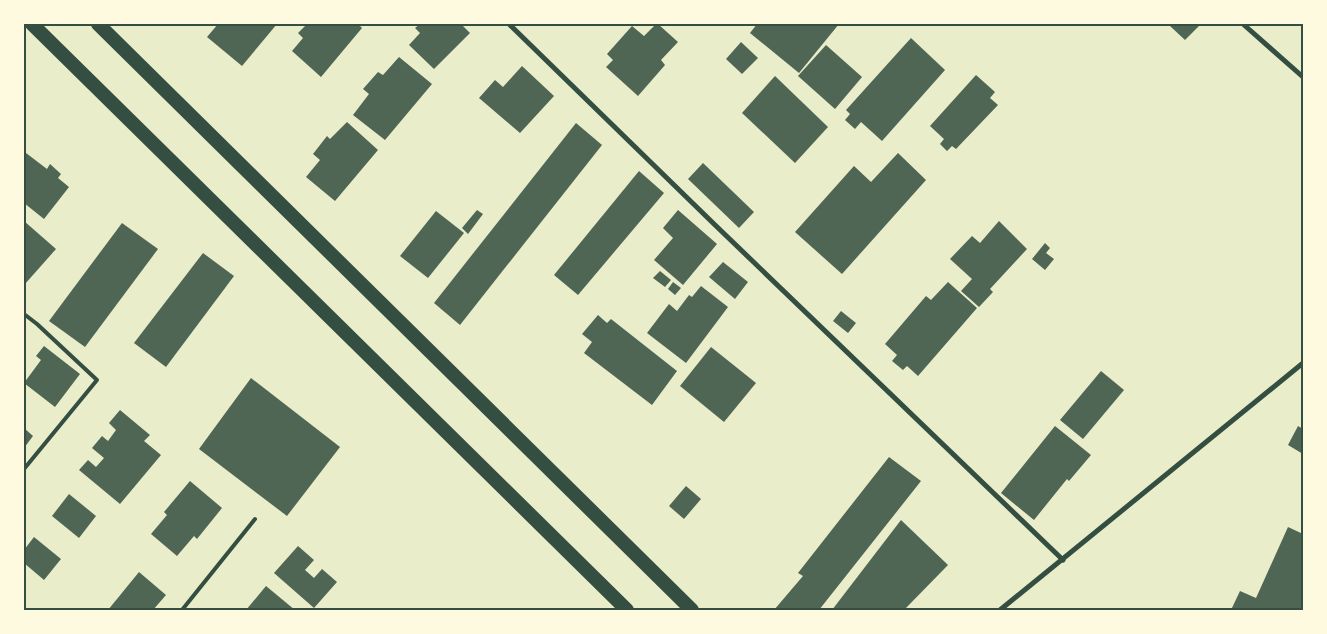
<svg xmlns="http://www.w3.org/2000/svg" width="1327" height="634" viewBox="0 0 1327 634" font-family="'Titillium Web',sans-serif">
	<rect width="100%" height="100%" fill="#e9edc9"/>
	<g fill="#4f6655">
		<polygon points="218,24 277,24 242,66 207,37"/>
		<polygon points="307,24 358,24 362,28 321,77 292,51 303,38 298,33"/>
		<polygon points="420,24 464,24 462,25 470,33 434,69 409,45 420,33 415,28"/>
		<polygon points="656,24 658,24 678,42 661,60 665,65 638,96 606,67 613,60 607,54 632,26 644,36"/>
		<polygon points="757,24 839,24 799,73 750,33"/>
		<polygon points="1172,24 1201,24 1185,40 1170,26"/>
		<polygon points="911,38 945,70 882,141 861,122 855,129 845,120 850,114 846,110"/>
		<polygon points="741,42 758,58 742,74 726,59"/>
		<polygon points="826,45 862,77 835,109 798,76"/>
		<polygon points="399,57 432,84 385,140 353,115 369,94 363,89 378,72 383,75"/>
		<polygon points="522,66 554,96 520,133 479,98 495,80 503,87"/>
		<polygon points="976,75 995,92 990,98 998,105 956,149 952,146 947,151 940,144 944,139 930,126"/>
		<polygon points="775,76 828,127 795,163 742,113"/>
		<polygon points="347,122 378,150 335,201 306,177 320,160 313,154 327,136 330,139"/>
		<polygon points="576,123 602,145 460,325 434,303"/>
		<polygon points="26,153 47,169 50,164 61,174 58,178 69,187 44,219 24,203 24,155"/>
		<polygon points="898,153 926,180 842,274 795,232 854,166 871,182"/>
		<polygon points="703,163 754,212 739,228 688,179"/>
		<polygon points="639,171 664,193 578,295 554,275"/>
		<polygon points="477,210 483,214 468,234 462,228"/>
		<polygon points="678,210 717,244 683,285 654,260 673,238 663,228"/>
		<polygon points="436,211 464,233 428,278 400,256"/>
		<polygon points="24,221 56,249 25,284 24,283"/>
		<polygon points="999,221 1027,249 990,289 993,292 979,307 961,291 972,279 950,259 972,236 980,243"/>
		<polygon points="122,223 158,249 85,347 49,321"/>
		<polygon points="1045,243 1050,248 1046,253 1054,259 1045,270 1032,259"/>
		<polygon points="203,253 234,276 166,367 134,343"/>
		<polygon points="723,262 748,282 735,299 709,277"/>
		<polygon points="660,271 671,280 665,287 653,278"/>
		<polygon points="673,282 681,288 675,295 668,289"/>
		<polygon points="948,282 977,308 918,376 907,366 903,370 892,361 897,355 885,344 926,296 931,300"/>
		<polygon points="701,286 728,307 686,363 647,333 669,304 677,311 689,295 692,297"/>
		<polygon points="841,311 856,323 848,333 833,321"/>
		<polygon points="598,315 607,323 611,319 677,371 652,405 584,353 592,342 582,334"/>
		<polygon points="44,346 80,374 55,407 24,383 41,360 36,356"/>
		<polygon points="711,347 756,383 724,422 680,386"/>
		<polygon points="1101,371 1124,390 1083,439 1060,420"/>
		<polygon points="251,378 340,447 287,516 199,449"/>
		<polygon points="120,410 150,435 144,441 161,455 120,504 79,470 88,460 96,467 104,458 92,448 102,436 108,441 116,430 109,423"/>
		<polygon points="1055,426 1091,455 1069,481 1067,479 1034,520 1001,493"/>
		<polygon points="1298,426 1303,429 1303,454 1288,445"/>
		<polygon points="24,428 33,436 24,448"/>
		<polygon points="889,457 921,481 819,610 774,610 803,576 798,573"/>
		<polygon points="190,481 222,508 197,539 194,536 177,556 151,534 167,515 164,512"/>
		<polygon points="686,486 701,499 684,519 669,506"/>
		<polygon points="69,494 96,516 79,538 52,516"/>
		<polygon points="901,520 948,565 904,610 832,610"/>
		<polygon points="1288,527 1303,534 1303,610 1231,610 1240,591 1256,598"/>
		<polygon points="34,537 61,559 44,580 24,563 24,550"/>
		<polygon points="298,546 314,560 305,570 314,578 322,569 337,582 314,608 274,573"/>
		<polygon points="139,572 166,595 153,610 108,610"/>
		<polygon points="266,586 295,610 246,610"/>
	</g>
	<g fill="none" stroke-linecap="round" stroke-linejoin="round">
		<g stroke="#344e41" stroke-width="4">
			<polyline points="24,314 37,324 97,380 24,469"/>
			<polyline points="182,610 255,519"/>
		</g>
		<g stroke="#344e41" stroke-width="5">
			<polyline points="509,24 713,223 1063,560"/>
			<polyline points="1243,24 1303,77"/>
			<polyline points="1000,610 1303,363"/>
		</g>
		<g stroke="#344e41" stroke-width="14">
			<polyline points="32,24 627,610"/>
			<polyline points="98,24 692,610"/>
		</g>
	</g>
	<rect width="1327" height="634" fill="none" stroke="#fefae0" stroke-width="50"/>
	<rect x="25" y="25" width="1277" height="584" fill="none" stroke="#344e41" stroke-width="2"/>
</svg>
